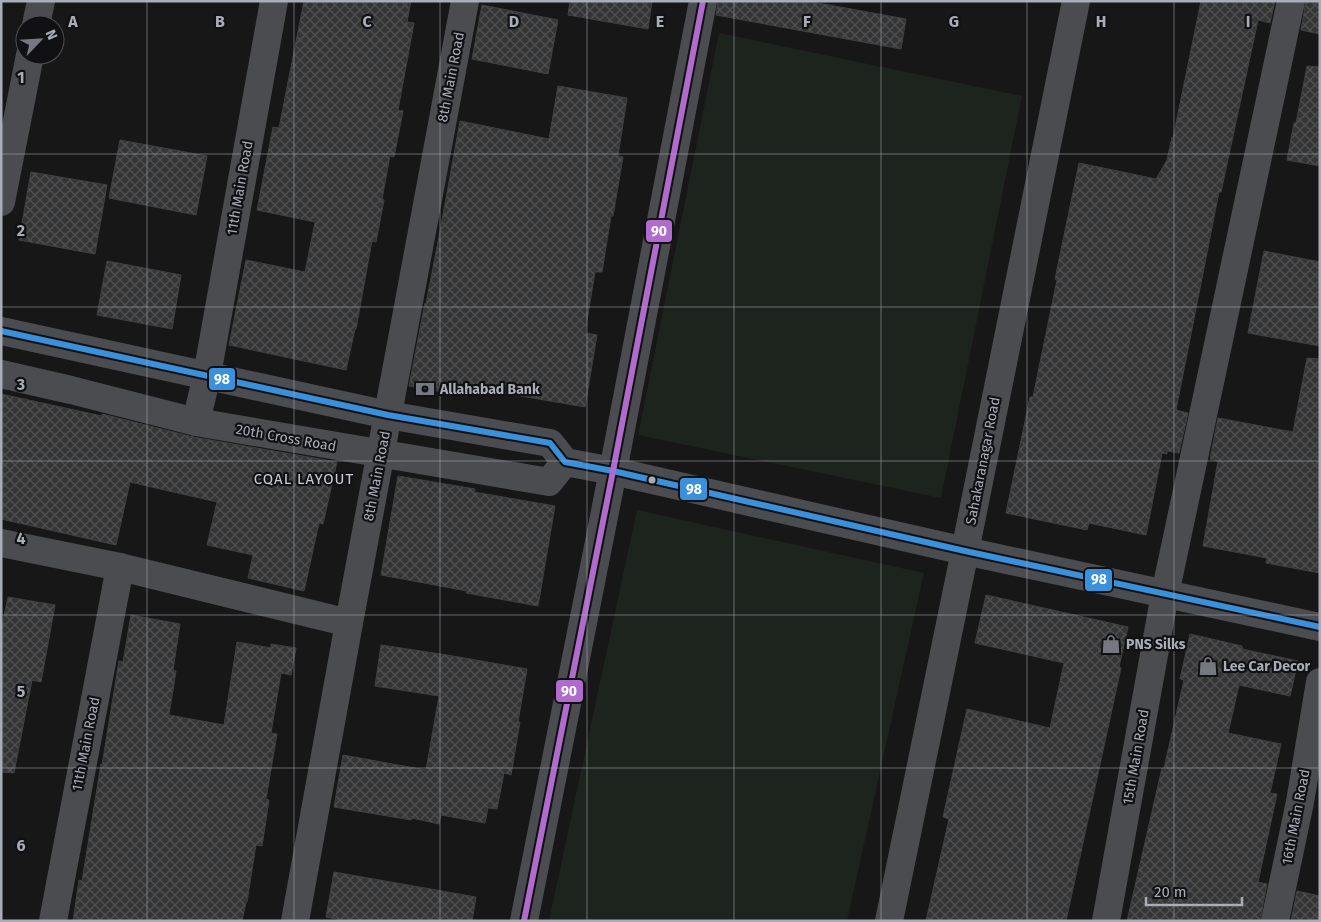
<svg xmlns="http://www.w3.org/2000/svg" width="1321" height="922" viewBox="0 0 1321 922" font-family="'Fira Sans',sans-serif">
	<defs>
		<pattern id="building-cross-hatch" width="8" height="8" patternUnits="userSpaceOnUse" patternTransform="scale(1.25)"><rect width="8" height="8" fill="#353536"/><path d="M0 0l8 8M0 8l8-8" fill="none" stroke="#4f5051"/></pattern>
	</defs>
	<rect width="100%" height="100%" fill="#171717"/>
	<g fill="#1d241e">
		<polygon points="719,33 1022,96 941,498 638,435"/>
		<polygon points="637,510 924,573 847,921 549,921"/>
	</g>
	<g fill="url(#building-cross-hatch)" stroke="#3f4043">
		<polygon points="304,1 411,1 407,22 414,23 398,110 403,111 394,157 390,156 382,199 384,200 376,242 372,241 356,329 355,329 346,370 229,345 246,260 305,272 315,222 257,210 273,127 279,128"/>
		<polygon points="570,1 652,1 648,29 568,15"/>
		<polygon points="718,1 807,1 906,19 901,49 716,15"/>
		<polygon points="1201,1 1275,1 1270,23 1258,20 1221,192 1219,192 1176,410 1188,413 1179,453 1167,451 1167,454 1162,453 1146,535 1089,523 1087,530 1006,513 1030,397 1033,397 1057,280 1055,279 1079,163 1156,179 1167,160 1172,137 1173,138"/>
		<polygon points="1306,1 1320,1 1320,34 1301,30"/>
		<polygon points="482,5 558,20 548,74 472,59"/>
		<polygon points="1307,66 1320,67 1320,166 1287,160 1294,123 1296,123"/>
		<polygon points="558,86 627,98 618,156 623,157 613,216 611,216 602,272 595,272 585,333 597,335 585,407 469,387 467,396 409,386 425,303 426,304 441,226 460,121 549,139"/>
		<polygon points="120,140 207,156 196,215 109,198"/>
		<polygon points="31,172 107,185 95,254 19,240"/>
		<polygon points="1264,251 1320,262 1320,346 1248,333"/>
		<polygon points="107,261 181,275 172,329 97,315"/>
		<polygon points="1307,358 1320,359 1320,573 1266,563 1267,558 1203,546 1218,461 1210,459 1218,418 1293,432"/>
		<polygon points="1,394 102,416 102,414 193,437 337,462 323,524 319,523 304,591 248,578 253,555 207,545 217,502 130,482 116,545 1,519"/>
		<polygon points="398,476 475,489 474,492 555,506 538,606 466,593 467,591 381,575"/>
		<polygon points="986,595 1128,627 1119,667 1121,668 1066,921 926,921 949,819 943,817 967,709 1050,728 1064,663 975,643"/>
		<polygon points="8,597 55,605 41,682 32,680 14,773 1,772 1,630"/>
		<polygon points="131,615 180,624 173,670 176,671 169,715 224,725 237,642 271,648 271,644 296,648 291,675 281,673 271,733 277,734 266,799 269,800 262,846 256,845 247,902 246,902 242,921 73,921 79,880 82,881 101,764 102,765 119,661 123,662"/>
		<polygon points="1190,634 1242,646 1242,649 1298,661 1290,696 1239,685 1228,733 1281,744 1270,793 1277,794 1258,882 1267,884 1260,921 1127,921 1162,768 1164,768 1184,680 1180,679"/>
		<polygon points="381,645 447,655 527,669 518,722 520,722 511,775 504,773 497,809 488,808 485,823 441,815 439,824 412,818 411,820 334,807 343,755 426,770 439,696 375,686"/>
		<polygon points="334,872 476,897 472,921 347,921 326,917"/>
		<polygon points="1297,891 1320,896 1320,921 1291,921"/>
	</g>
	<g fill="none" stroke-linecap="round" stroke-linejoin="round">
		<g stroke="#4b4c50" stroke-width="28">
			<polyline points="36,25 41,1"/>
			<polyline points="1,202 30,55"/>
			<polyline points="1,331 388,415 550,443 565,462 613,471 965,551 1320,627"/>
			<polyline points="1,374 71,390 196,422 549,482 565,462"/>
			<polyline points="196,422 207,375 274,1"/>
			<polyline points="1,543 120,567 349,623"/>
			<polyline points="53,921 120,567"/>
			<polyline points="295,921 349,623 465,1"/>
			<polyline points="524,921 613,471 703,1"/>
			<polyline points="889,921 965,551 1076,1"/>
			<polyline points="1106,921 1165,594 1291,1"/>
			<polyline points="1275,921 1300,802 1320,682"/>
		</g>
		<g stroke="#111113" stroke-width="10">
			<polyline id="bus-1" points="1,331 388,415 550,443 565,462 613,471 965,551 1320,627"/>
		</g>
		<g stroke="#111113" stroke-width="10">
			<polyline id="bus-2" points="524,921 613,471 703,1"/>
		</g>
		<use href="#bus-1" stroke="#3a90db" stroke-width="6"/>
		<use href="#bus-2" stroke="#b06ccc" stroke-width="6"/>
	</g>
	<path fill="none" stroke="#a8adb8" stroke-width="1" stroke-opacity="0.55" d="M 147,1 L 147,921M 294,1 L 294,921M 440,1 L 440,921M 587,1 L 587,921M 734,1 L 734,921M 881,1 L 881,921M 1027,1 L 1027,921M 1174,1 L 1174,921M 1,154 L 1320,154M 1,307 L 1320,307M 1,461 L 1320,461M 1,615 L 1320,615M 1,768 L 1320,768"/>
	<defs>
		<g id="bank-bare" transform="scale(1.5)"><path d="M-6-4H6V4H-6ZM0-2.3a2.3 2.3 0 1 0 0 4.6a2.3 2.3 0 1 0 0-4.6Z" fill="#757880" stroke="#111113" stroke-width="2.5" paint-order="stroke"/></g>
		<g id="shop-bare" transform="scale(1.5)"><path d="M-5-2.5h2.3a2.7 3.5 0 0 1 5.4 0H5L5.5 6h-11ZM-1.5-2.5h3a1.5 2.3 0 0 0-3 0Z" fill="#757880" stroke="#111113" stroke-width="2.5" paint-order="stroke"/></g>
	</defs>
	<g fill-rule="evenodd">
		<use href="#bank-bare" x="425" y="389"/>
		<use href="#shop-bare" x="1111" y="644"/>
		<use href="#shop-bare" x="1208" y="666"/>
	</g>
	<circle fill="#a8adb8" stroke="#111113" stroke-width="2" cx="652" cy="480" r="4.5"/>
	<g text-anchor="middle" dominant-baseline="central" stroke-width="4.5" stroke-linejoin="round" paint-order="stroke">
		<g font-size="14" fill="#a8adb8" stroke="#111113">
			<text transform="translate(451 77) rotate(-79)">8th Main Road</text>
			<text transform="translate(240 188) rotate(-80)">11th Main Road</text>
			<text transform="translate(286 438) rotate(10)">20th Cross Road</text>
			<text transform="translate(983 461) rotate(-79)">Sahakaranagar Road</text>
			<text transform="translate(377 476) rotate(-79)">8th Main Road</text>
			<text transform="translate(86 744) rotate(-79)">11th Main Road</text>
			<text transform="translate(1136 757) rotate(-80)">15th Main Road</text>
			<text transform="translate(1296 817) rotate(-79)">16th Main Road</text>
		</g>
		<g font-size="14" font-weight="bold" fill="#a8adb8" stroke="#111113" text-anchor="start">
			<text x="440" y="389">Allahabad Bank</text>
			<text x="1126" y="644">PNS Silks</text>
			<text x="1223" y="666">Lee Car Decor</text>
		</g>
		<g font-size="15" letter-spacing="1" fill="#c9ccd4" stroke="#111113">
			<text x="304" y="479">CQAL LAYOUT</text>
		</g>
	</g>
	<g font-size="16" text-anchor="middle" font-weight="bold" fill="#a8adb8" stroke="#111113" stroke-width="4.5" stroke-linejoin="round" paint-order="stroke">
		<text x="73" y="27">A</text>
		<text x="220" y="27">B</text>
		<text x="367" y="27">C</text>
		<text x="514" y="27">D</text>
		<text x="660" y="27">E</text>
		<text x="807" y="27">F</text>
		<text x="954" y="27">G</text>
		<text x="1101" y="27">H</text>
		<text x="1248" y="27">I</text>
		<text x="21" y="83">1</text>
		<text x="21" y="236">2</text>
		<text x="21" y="390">3</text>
		<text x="21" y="544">4</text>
		<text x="21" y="697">5</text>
		<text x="21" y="851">6</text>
	</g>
	<g stroke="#111113" stroke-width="2">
		<rect x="645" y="219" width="28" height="24" rx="5" fill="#b06ccc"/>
		<rect x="208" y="367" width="28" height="24" rx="5" fill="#3a90db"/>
		<rect x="679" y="477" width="29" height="24" rx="5" fill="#3a90db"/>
		<rect x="1084" y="568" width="29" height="24" rx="5" fill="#3a90db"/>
		<rect x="555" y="679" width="29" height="24" rx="5" fill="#b06ccc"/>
	</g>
	<g font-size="14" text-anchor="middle" font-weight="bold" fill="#fff">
		<text x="659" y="236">90</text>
		<text x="222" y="384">98</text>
		<text x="694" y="494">98</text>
		<text x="1099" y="584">98</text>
		<text x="569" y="696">90</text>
	</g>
	<rect width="1321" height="922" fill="none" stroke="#a8adb8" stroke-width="5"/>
	<g transform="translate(40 40) rotate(65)"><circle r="24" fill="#111113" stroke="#4d4f55"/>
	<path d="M0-4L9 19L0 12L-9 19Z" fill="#757880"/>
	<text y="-8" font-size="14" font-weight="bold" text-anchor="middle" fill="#a8adb8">N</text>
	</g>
	<path d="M1146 897v8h96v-8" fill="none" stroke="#a8adb8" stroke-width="2.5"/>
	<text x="1154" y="897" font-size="15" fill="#a8adb8" stroke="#111113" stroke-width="4" paint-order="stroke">20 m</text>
</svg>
